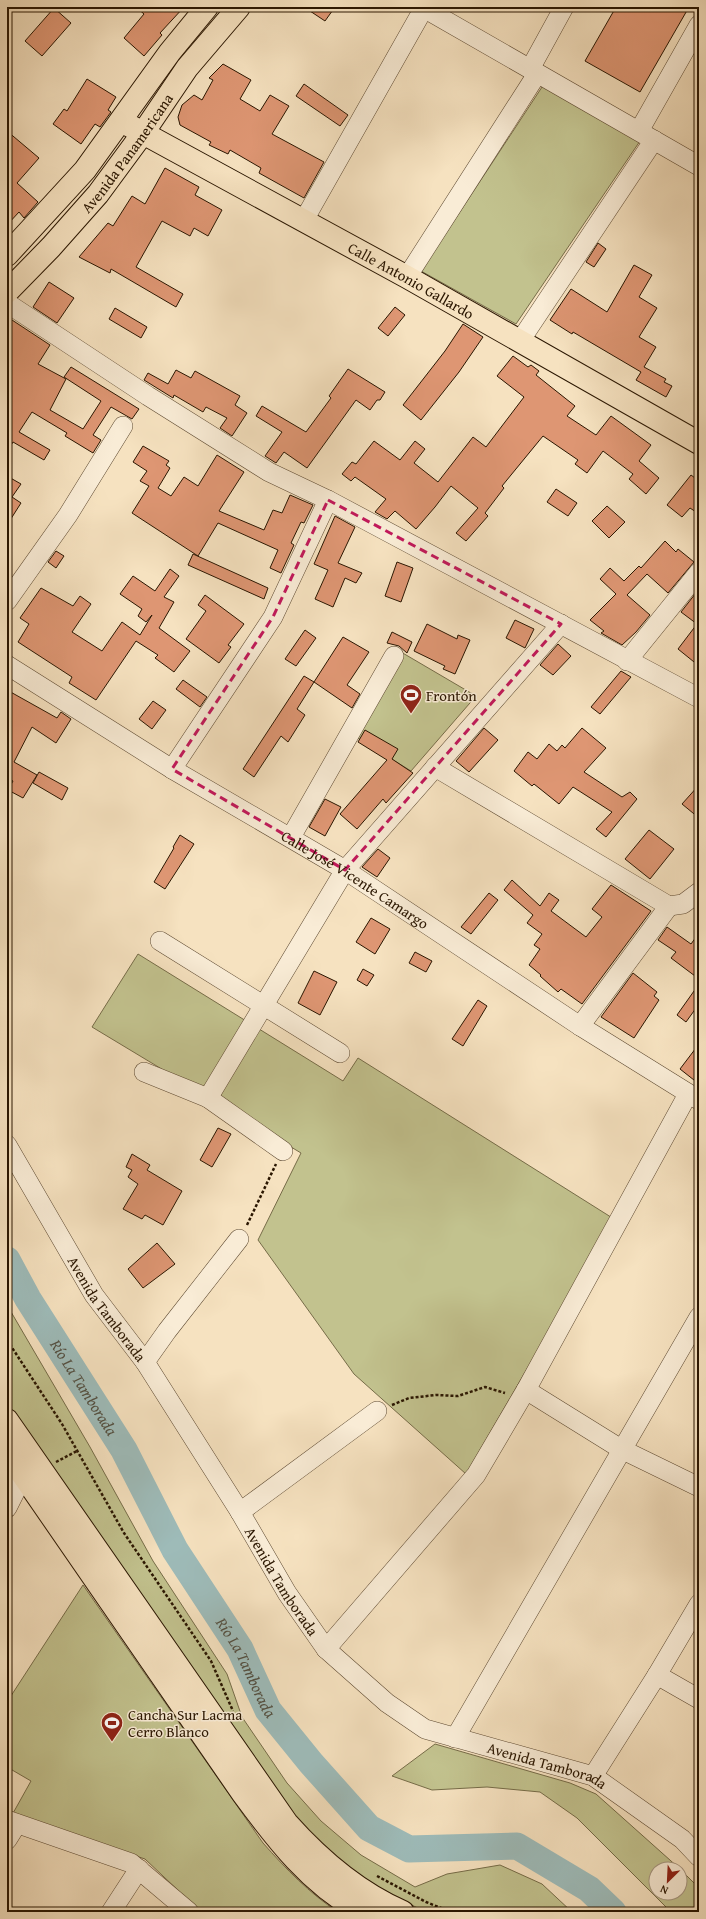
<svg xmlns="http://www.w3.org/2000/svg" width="706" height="1919" viewBox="0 0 706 1919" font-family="'Gentium Book Plus',serif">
	<rect width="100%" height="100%" fill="#f6e2c0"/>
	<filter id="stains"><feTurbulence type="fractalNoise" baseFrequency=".005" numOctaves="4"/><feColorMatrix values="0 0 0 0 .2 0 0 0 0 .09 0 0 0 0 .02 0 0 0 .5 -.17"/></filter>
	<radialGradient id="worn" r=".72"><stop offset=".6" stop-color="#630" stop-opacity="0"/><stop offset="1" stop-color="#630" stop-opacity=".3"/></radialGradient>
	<g fill="#c2c28e" stroke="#766c48">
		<polygon points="544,84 640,141 516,324 421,271"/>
		<polygon points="401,652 476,696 411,771 351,734"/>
		<polygon points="138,954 343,1081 358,1058 614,1219 466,1474 354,1374 258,1240 301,1153 92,1027"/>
		<polygon points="7,1305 90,1447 153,1561 227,1674 242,1717 287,1783 321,1821 361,1855 415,1887 447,1874 500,1865 542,1884 572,1912 426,1912 383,1891 357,1876 317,1842 294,1817 7,1405"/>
		<path d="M 83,1585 L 263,1843 C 286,1869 309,1893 338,1912 L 201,1912 L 145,1859 L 12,1815 L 31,1781 L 7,1767 L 7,1702 Z"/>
		<polygon points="435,1744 570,1783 596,1794 680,1869 656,1869 656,1893 680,1893 680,1869 699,1888 699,1912 671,1912 577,1818 540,1792 487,1787 432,1790 392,1776"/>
	</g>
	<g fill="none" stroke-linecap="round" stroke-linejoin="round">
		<path stroke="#9ebcba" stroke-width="27" id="s1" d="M 7,1260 L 28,1299 L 124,1450 L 175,1550 L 240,1649 L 268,1710 L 311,1763 L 369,1828 L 409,1849 L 517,1846 L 589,1889 L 613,1912"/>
	</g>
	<g fill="#de9673" stroke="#2a1601">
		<polygon points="136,7 184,7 160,33 162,35 144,56 124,38 144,14"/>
		<polygon points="304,7 335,7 325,21"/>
		<polygon points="616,7 689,7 640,92 585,61"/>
		<polygon points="54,8 71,23 42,56 25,41"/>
		<polygon points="223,64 251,80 240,99 260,111 270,95 289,106 272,134 324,162 304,198 259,173 261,168 230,150 228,154 209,145 211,142 180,125 178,117 182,105 194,95 202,100 213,80 209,78"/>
		<polygon points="87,79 116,97 108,110 111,112 100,127 95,124 81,144 53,124 64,109 67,111"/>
		<polygon points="304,84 348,115 340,126 296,96"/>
		<polygon points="7,131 39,158 17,183 38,202 24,218 19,212 7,225"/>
		<polygon points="165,168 199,187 195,195 222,210 208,236 194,228 190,236 162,221 136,267 183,294 176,307 111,269 110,273 79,257 108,223 113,226 132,196 145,204"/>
		<polygon points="598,243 606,249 594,267 586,262"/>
		<polygon points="634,265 652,275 639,297 657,308 639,337 656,347 644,367 666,379 664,382 672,386 666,397 636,380 641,372 573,332 572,334 550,320 571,289 607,312"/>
		<polygon points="49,282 74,298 57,323 33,307"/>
		<polygon points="395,307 405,315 388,336 378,328"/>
		<polygon points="115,308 147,327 141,338 109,319"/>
		<polygon points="12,320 50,345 38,364 66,379 50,410 83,429 101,401 64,377 71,367 139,409 132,419 111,407 93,435 101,440 93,453 65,436 67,433 32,412 19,432 50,450 44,460 13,442 7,452 7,323"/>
		<polygon points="463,324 483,337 459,372 421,420 403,405 445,351"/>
		<polygon points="513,356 528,367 531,365 539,371 536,375 575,406 567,416 596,435 611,416 651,445 639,461 659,478 646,494 629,479 633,474 603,451 587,473 575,464 578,460 543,436 502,486 504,488 485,513 488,516 466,541 456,533 478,508 451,486 435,507 416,529 395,511 387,519 375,512 386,499 355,477 351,481 342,474 352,462 356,464 374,441 400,460 415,441 425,449 414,463 438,482 473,437 486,447 524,397 497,376"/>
		<polygon points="348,369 385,392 380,400 377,400 370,410 356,400 307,468 284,452 276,463 265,456 282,432 256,416 262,406 306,432 331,398 329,396"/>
		<polygon points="176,370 191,378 195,371 240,396 235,405 247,413 232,436 220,428 227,418 206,407 203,412 174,395 173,398 144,380 148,373 168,384"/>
		<polygon points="143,446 169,461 166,465 170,468 158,488 171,496 184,477 198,486 217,455 244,472 219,511 264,530 273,510 282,513 290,495 313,505 304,523 301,522 291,543 294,545 281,573 270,568 278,550 218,523 198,556 132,513 149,486 140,481 147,471 133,462"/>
		<polygon points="691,475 699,481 699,514 690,508 682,517 667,505"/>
		<polygon points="7,476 21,484 12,497 21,503 7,525"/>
		<polygon points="556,489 577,503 568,516 547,502"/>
		<polygon points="607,506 625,522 609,538 592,521"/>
		<polygon points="335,516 355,527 338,563 362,573 356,583 345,578 333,607 315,599 328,570 314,564"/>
		<polygon points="665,541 676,552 678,549 694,562 668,593 647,574 627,595 650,615 636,632 622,645 601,633 604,631 590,620 616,594 600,579 610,568 624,581 639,566 641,568"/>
		<polygon points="56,551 64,556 56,568 48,562"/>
		<polygon points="193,554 268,588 264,599 188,565"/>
		<polygon points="397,562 413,568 401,602 385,596"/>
		<polygon points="170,569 179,576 164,597 174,602 159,628 190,651 174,672 155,658 158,655 136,641 96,700 69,683 72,677 18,642 29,624 20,618 41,588 73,606 80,596 91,604 72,632 102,651 122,622 140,635 152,615 146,622 138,616 142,609 120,594 133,576 155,591"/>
		<polygon points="699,589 699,666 678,649 697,624 681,612"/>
		<polygon points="205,595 244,624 228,645 231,647 219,663 186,639 206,611 198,605"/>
		<polygon points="515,620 534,629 525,648 506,638"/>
		<polygon points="427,624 457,639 458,635 470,640 455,674 443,669 445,666 414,651"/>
		<polygon points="305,630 316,638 296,666 285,659"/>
		<polygon points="392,632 412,642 407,653 399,646 387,643"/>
		<polygon points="343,637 369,652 347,685 360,694 352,708 314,682"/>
		<polygon points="558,644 571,656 553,675 540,665"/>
		<polygon points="621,671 631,677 600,714 591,707"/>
		<polygon points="304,676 314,682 297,709 305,715 288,742 281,736 254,777 243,769"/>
		<polygon points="183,680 207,697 200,707 176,689"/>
		<polygon points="7,690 57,718 61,712 71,719 56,743 32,727 14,762 37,775 23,798 8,790 13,781 7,778"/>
		<polygon points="153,701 166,710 152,729 139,719"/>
		<polygon points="484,728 498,740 469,772 456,761"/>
		<polygon points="582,728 606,748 584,772 622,797 630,792 637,799 606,837 596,829 612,812 573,787 559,804 534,784 532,786 514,771 528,752 537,759 549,744 557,751 562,745 565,748"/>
		<polygon points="365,730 398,749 392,759 413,773 386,803 383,799 357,829 340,814 387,760 358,742"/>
		<polygon points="39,772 68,788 62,800 33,783"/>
		<polygon points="699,785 699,818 682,804"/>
		<polygon points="325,799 341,807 325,836 309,827"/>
		<polygon points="649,830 674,849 650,879 625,859"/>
		<polygon points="180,835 194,844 165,889 154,882 174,848 173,847"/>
		<polygon points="378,849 390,858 377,877 362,867"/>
		<polygon points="512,880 540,906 549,893 559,900 551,911 586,937 602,917 592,909 611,885 651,911 582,1004 561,989 558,992 540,976 541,975 529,965 540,949 534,945 542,934 527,923 533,915 504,890"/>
		<polygon points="489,893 498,900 471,934 461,927"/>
		<polygon points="371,918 390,929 375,954 356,942"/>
		<polygon points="667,927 691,944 699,933 699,979 671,958 676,952 658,940"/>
		<polygon points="415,952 432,961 426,972 409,963"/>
		<polygon points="363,969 374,975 367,986 357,980"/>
		<polygon points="314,971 337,982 320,1015 298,1003"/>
		<polygon points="633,973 657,992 654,996 659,1000 634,1038 601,1017"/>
		<polygon points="699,984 699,1004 686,1022 677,1015"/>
		<polygon points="478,1000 487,1006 463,1046 452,1039"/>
		<polygon points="699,1044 699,1084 680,1069"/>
		<polygon points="218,1128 231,1134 212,1167 200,1160"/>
		<polygon points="132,1154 150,1165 147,1170 182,1191 163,1225 145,1215 142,1219 123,1209 138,1184 128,1177 132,1170 126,1167"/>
		<polygon points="157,1243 175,1264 143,1288 128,1269"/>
	</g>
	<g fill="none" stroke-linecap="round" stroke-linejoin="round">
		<g stroke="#5d4931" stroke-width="20">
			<g id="minor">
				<polyline points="422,7 699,166"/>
				<polyline points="530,69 564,7"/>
				<polyline points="639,131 699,25"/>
				<polyline points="304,220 424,8"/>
				<polyline points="407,277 537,74"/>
				<polyline points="7,303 148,396 269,472 328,500 699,698"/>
				<polyline points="520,341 654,140"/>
				<polyline points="7,601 68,515 123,426"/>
				<polyline points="627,661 699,572"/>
				<path id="s2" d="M 7,665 L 172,769 L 345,870 L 580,1026 L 699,1100"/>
				<polyline points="435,767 669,906 683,904 699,892"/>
				<polyline points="172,769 273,617 328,500"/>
				<polyline points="291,837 394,656"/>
				<polyline points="160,941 340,1053"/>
				<polyline points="580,1026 669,906"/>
				<polyline points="144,1072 208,1098 283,1151"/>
				<polyline points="208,1098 345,870 561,624"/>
				<path id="s3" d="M 7,1145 L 94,1295 L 145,1362 L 240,1512 L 287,1593 L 326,1649 L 387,1703 L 425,1729 L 593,1776 L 682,1839 L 699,1857"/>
				<polyline points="145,1362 167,1331 239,1239"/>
				<polyline points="526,1390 621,1449 699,1487"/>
				<polyline points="7,1508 19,1484 37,1470"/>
				<polyline points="240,1512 377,1411"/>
				<polyline points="326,1649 476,1475 526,1390 688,1094"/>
				<polyline points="657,1675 699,1699"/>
				<polyline points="455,1738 699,1317"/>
				<polyline points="593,1776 657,1675 699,1604"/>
				<polyline points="7,1820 131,1863 189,1912"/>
				<polyline points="7,1840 17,1824"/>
				<polyline points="111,1912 139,1869"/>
			</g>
		</g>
		<g stroke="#2a1601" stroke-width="24">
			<g id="major">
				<path id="s4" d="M 121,121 L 407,277 L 699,443"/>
				<polyline points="7,255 85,170 170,52 207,7"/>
				<path id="s5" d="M 7,292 L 51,247 L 98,194 L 143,133 L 187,68 L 239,7"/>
				<path d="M 7,1420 L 287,1823 C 320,1860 357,1892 403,1912"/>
				<path d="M 7,1452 L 243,1794 C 276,1839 311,1885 362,1912"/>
			</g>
		</g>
		<g stroke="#2a1601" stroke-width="2.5" stroke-dasharray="3 2" stroke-linecap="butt">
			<polyline points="247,1225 276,1164"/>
			<polyline points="7,1340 62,1424 124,1533 211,1661 233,1711"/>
			<polyline points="392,1405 409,1398 436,1395 458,1396 485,1387 505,1393"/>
			<polyline points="56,1462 77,1451"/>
			<polyline points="377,1876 426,1902 451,1912"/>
		</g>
		<use href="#minor" stroke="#f9ecd6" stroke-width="19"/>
		<use href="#major" stroke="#f6e2c0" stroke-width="22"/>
	</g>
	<path fill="none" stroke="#c2185b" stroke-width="3" stroke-dasharray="8 5" stroke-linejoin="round" d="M 328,500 L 561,624 L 345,870 L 172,769 L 273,617 Z"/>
	<defs>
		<g id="stadium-pin" transform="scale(1.15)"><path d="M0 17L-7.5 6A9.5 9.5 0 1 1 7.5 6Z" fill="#8f2418" stroke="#f9ecd6"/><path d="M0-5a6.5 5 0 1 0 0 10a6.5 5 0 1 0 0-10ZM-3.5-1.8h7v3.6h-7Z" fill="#fff"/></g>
	</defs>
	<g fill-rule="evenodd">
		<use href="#stadium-pin" x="411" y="695"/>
		<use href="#stadium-pin" x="112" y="1723"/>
	</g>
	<g text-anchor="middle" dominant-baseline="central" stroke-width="3" stroke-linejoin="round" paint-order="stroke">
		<g font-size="15" fill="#2a1601" stroke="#f9ecd6">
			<text stroke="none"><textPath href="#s5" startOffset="184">Avenida Panamericana</textPath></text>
			<text stroke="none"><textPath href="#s4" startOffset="331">Calle Antonio Gallardo</textPath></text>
			<text stroke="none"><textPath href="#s2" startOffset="409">Calle José Vicente Camargo</textPath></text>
			<text stroke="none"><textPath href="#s3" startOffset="192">Avenida Tamborada</textPath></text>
			<text stroke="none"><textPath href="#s3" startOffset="516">Avenida Tamborada</textPath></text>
			<text stroke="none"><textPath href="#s3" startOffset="852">Avenida Tamborada</textPath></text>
		</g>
		<g font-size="15" fill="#2a1601" stroke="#f9ecd6" text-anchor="start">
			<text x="426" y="695">Frontón</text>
			<text x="128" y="1714">Cancha Sur Lacma<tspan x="128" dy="17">Cerro Blanco</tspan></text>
		</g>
		<g font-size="16" font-style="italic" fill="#535042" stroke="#f9ecd6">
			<text stroke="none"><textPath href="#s1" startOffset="149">Río La Tamborada</textPath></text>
			<text stroke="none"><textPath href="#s1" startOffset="473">Río La Tamborada</textPath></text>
		</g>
	</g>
	<rect width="706" height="1919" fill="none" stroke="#f6e2c0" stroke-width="24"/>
	<rect x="8" y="8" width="690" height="1903" fill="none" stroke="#2a1601" stroke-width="2"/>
	<rect x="12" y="12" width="682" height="1895" fill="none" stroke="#2a1601"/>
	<g transform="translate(668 1881) rotate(204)"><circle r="19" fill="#f9ecd6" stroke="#a69681"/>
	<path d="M0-3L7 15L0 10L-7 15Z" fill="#8f2418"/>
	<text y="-6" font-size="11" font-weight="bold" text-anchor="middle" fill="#2a1601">N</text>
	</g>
	<rect width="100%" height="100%" filter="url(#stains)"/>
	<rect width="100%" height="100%" fill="url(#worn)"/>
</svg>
